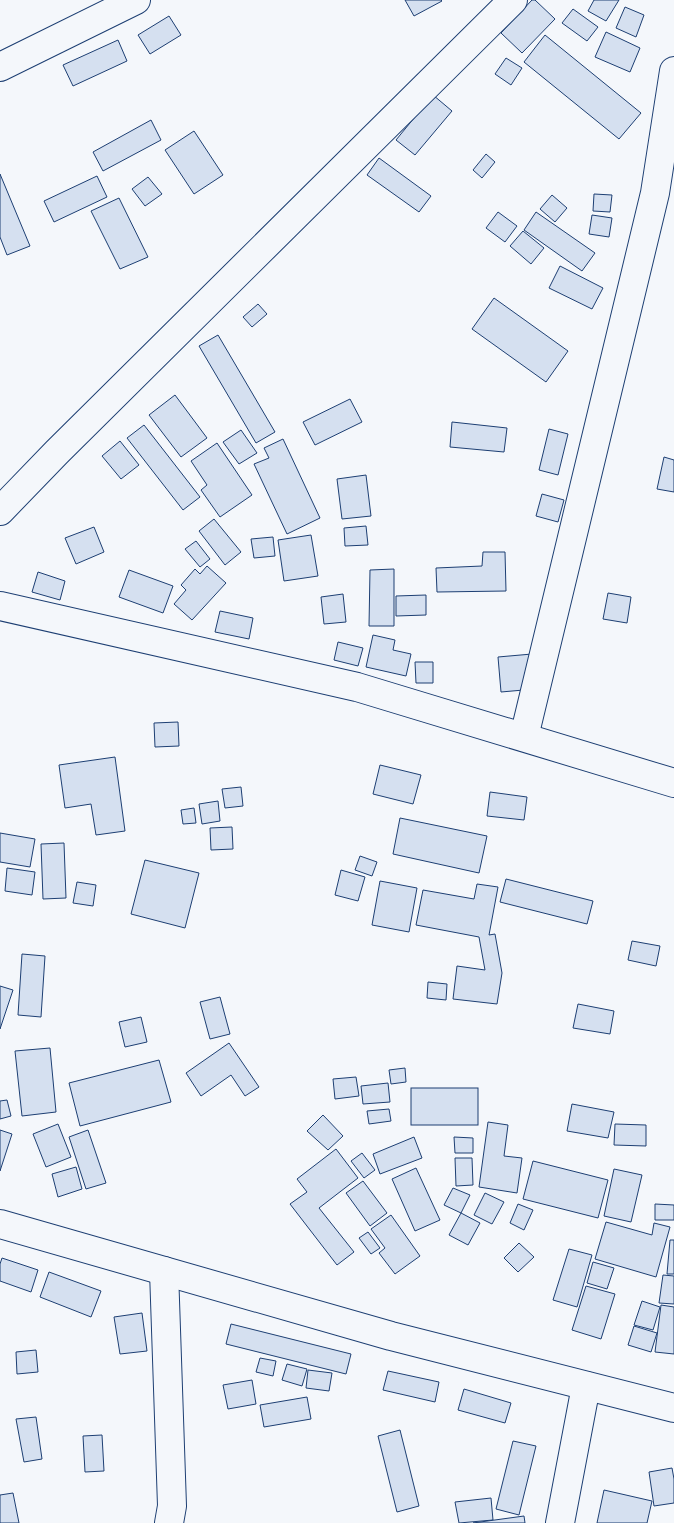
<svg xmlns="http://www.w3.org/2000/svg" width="674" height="1523" viewBox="0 0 674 1523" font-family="Inter,sans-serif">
	<rect width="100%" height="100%" fill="#f4f7fb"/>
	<g fill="#d5e0f0" stroke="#1d3f73">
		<polygon points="405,0 441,0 442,1 414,16"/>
		<polygon points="532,0 535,0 555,19 522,53 501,33"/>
		<polygon points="594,0 619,0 606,21 588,11"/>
		<polygon points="625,7 644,15 636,37 616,28"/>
		<polygon points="573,9 598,27 587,41 562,23"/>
		<polygon points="169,16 181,35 150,54 138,35"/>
		<polygon points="606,32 640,48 630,72 595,57"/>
		<polygon points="545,35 641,113 619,139 524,62"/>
		<polygon points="118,40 127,61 73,86 63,65"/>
		<polygon points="506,58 522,68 511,85 495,74"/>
		<polygon points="433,95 452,111 415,155 396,140"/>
		<polygon points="151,120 161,140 103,171 93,152"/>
		<polygon points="194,131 223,175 194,194 165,150"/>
		<polygon points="486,154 495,162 482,178 473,170"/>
		<polygon points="379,158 431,196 419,212 367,175"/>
		<polygon points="0,174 30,246 7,255 0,237"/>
		<polygon points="97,176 107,197 54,222 44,201"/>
		<polygon points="148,177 162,194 145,206 132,189"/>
		<polygon points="594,194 612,195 610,212 593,211"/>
		<polygon points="552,195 567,208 555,222 540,209"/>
		<polygon points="119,198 148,257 120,269 91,211"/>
		<polygon points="498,212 517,226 505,242 486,228"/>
		<polygon points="536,212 595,253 582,271 524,230"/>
		<polygon points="592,215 612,218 609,237 589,234"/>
		<polygon points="523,231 544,248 531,264 510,246"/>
		<polygon points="560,266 603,288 592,309 549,288"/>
		<polygon points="494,298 568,351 546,382 472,329"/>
		<polygon points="258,304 267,314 252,327 243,317"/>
		<polygon points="218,335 275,432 256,443 199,346"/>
		<polygon points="175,395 207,438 181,457 149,415"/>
		<polygon points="350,399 362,422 315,445 303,422"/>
		<polygon points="452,422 507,428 504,452 450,447"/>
		<polygon points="144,425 200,497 183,510 127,438"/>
		<polygon points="549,429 568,434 558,475 539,470"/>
		<polygon points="241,430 257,453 239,464 223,442"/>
		<polygon points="283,439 320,518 287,534 254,464 269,458 264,448"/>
		<polygon points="120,441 139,465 121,479 102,456"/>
		<polygon points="217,443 252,495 220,517 201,490 207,485 191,461"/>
		<polygon points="664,457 674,460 674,492 657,489"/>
		<polygon points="366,475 371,516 342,519 337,479"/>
		<polygon points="542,494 564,500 558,522 536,516"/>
		<polygon points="214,519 241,552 225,565 199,531"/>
		<polygon points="366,526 368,545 345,546 344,528"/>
		<polygon points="94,527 104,552 76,564 65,538"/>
		<polygon points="311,535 318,576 284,581 278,540"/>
		<polygon points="273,537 275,556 254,558 251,539"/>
		<polygon points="196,541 210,559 200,567 185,549"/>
		<polygon points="483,552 505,552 506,591 437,592 436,568 482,566"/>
		<polygon points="207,566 226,583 192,620 174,604 186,590 181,585 195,569 200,574"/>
		<polygon points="394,569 394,626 369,626 370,570"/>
		<polygon points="129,570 173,586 163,613 119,597"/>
		<polygon points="38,572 65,581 60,600 32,592"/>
		<polygon points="608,593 631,597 627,623 603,619"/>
		<polygon points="343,594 346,622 324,624 321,597"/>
		<polygon points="426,595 426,615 396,616 396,596"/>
		<polygon points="220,611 253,618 249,639 215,632"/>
		<polygon points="373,635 395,640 393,650 411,654 406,676 366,667"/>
		<polygon points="338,642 363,648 358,666 334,660"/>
		<polygon points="532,654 535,689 501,692 498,657"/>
		<polygon points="415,662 433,662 433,683 416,683"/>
		<polygon points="178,722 179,746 155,747 154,723"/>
		<polygon points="115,757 125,831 96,835 91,804 65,808 59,765"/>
		<polygon points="380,765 421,775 413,804 373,794"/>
		<polygon points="241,787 243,806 225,808 222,789"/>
		<polygon points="490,792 527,797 524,820 487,816"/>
		<polygon points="218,801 220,821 202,824 199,804"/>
		<polygon points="194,808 196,823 183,824 181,810"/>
		<polygon points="400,818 487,836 479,873 393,854"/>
		<polygon points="232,827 233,849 211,850 210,828"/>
		<polygon points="0,833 35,839 30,867 0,862"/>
		<polygon points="64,843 66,898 43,899 41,844"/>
		<polygon points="360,856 377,862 372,876 355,870"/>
		<polygon points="145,860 199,873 185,928 131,914"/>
		<polygon points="7,868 35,872 32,895 5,891"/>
		<polygon points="341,870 365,877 358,901 335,895"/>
		<polygon points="506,879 593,901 587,924 500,902"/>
		<polygon points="380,881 417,888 409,932 372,925"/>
		<polygon points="77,882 96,885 93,906 73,903"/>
		<polygon points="477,884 498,887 489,935 495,934 502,973 497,1004 453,999 457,966 485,970 479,937 416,925 423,890 474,899"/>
		<polygon points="632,941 660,946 656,966 628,960"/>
		<polygon points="22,954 45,956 41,1017 18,1015"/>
		<polygon points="428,982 447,984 446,1000 427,998"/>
		<polygon points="0,986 13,990 0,1029"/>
		<polygon points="220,997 230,1034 210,1039 200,1002"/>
		<polygon points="578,1004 614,1011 610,1034 573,1028"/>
		<polygon points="141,1017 147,1042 125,1047 119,1022"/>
		<polygon points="229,1043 259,1087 245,1096 231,1075 201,1096 186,1073"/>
		<polygon points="50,1048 56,1112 22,1116 15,1051"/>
		<polygon points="159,1060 171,1102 80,1126 69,1083"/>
		<polygon points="405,1068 406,1082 391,1084 389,1070"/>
		<polygon points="356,1077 359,1096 335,1099 333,1079"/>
		<polygon points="388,1083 390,1102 363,1104 361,1086"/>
		<rect x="411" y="1088" width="67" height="37"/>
		<polygon points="7,1100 11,1116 0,1119 0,1101"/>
		<polygon points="572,1104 614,1112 608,1138 567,1131"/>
		<polygon points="389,1109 391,1121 369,1124 367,1111"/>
		<polygon points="323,1115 343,1136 328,1150 307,1131"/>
		<polygon points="488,1122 508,1125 504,1156 522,1158 517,1193 479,1187"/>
		<polygon points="58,1124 71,1157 46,1167 33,1134"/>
		<polygon points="615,1124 646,1125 646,1146 614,1145"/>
		<polygon points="0,1130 12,1134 0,1171"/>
		<polygon points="88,1130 106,1183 86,1189 69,1137"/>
		<polygon points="414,1137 422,1158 380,1174 373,1154"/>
		<polygon points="454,1137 473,1138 473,1153 455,1153"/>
		<polygon points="336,1149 358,1178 319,1208 354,1252 337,1265 290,1204 307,1192 297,1179"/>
		<polygon points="362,1153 375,1170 364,1178 351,1161"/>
		<polygon points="455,1158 472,1158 473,1185 456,1186"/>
		<polygon points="533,1161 608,1180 598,1218 523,1199"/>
		<polygon points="76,1167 82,1189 58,1197 52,1174"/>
		<polygon points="416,1168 440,1220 415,1231 392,1179"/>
		<polygon points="614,1169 642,1175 631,1222 604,1216"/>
		<polygon points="363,1181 387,1213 370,1226 346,1193"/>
		<polygon points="453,1188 470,1195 461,1213 444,1205"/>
		<polygon points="485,1193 504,1202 492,1224 474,1215"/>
		<polygon points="518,1204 533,1210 524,1230 510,1223"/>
		<polygon points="655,1204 674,1205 674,1220 655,1220"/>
		<polygon points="461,1213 480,1223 468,1245 449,1235"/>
		<polygon points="391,1215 420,1256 395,1274 379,1253 385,1248 371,1229"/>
		<polygon points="606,1222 652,1235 654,1223 670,1227 656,1277 595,1259"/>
		<polygon points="368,1232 380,1248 371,1254 359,1238"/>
		<polygon points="670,1240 674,1240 674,1274 667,1274"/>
		<polygon points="519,1243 534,1257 518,1272 504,1258"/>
		<polygon points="569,1249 592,1255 577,1307 553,1300"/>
		<polygon points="2,1258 38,1270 31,1292 0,1281 0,1264"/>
		<polygon points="593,1262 614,1268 607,1289 587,1283"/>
		<polygon points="49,1272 101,1291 91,1317 40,1297"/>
		<polygon points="663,1275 674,1276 674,1304 659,1303"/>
		<polygon points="586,1286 615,1294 601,1339 572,1330"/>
		<polygon points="642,1301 660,1307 653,1330 634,1325"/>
		<polygon points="661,1305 674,1307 674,1354 655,1352"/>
		<polygon points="142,1313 147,1351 120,1354 114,1317"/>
		<polygon points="231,1324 351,1354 346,1374 226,1344"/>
		<polygon points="634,1326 657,1333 651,1352 628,1345"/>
		<polygon points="36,1350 38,1372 17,1374 16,1352"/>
		<polygon points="260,1358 276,1361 273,1376 256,1372"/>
		<polygon points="287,1364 307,1369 302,1386 282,1380"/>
		<polygon points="308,1370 332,1373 329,1391 306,1388"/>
		<polygon points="388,1371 439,1382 435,1402 383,1390"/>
		<polygon points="252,1380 256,1404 228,1409 223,1385"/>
		<polygon points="464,1389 511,1403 505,1423 458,1410"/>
		<polygon points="307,1397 311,1419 264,1427 260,1405"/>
		<polygon points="36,1417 42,1459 24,1462 16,1419"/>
		<polygon points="400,1430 419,1506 397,1512 378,1436"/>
		<polygon points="102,1435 104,1471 85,1472 83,1436"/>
		<polygon points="513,1441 536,1446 519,1515 496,1509"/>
		<polygon points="672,1468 674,1479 674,1503 654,1506 649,1472"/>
		<polygon points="604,1490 652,1501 647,1523 597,1523"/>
		<polygon points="13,1493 19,1523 0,1523 0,1495"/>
		<polygon points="491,1498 493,1520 459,1523 455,1502"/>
		<polygon points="524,1516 525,1523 473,1523"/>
	</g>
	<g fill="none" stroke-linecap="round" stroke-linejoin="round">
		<g stroke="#1d3f73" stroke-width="30">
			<g id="minor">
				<polyline points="0,67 136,0"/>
				<polyline points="0,511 57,452 513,0"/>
				<polyline points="0,606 357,687 674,783"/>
				<polyline points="524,737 655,193 674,71"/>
				<polyline points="0,1224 391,1336 674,1408"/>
				<polyline points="164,1271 172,1506 169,1523"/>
				<polyline points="560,1523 586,1386"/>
			</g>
		</g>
		<use href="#minor" stroke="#f4f7fb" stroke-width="28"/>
	</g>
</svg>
